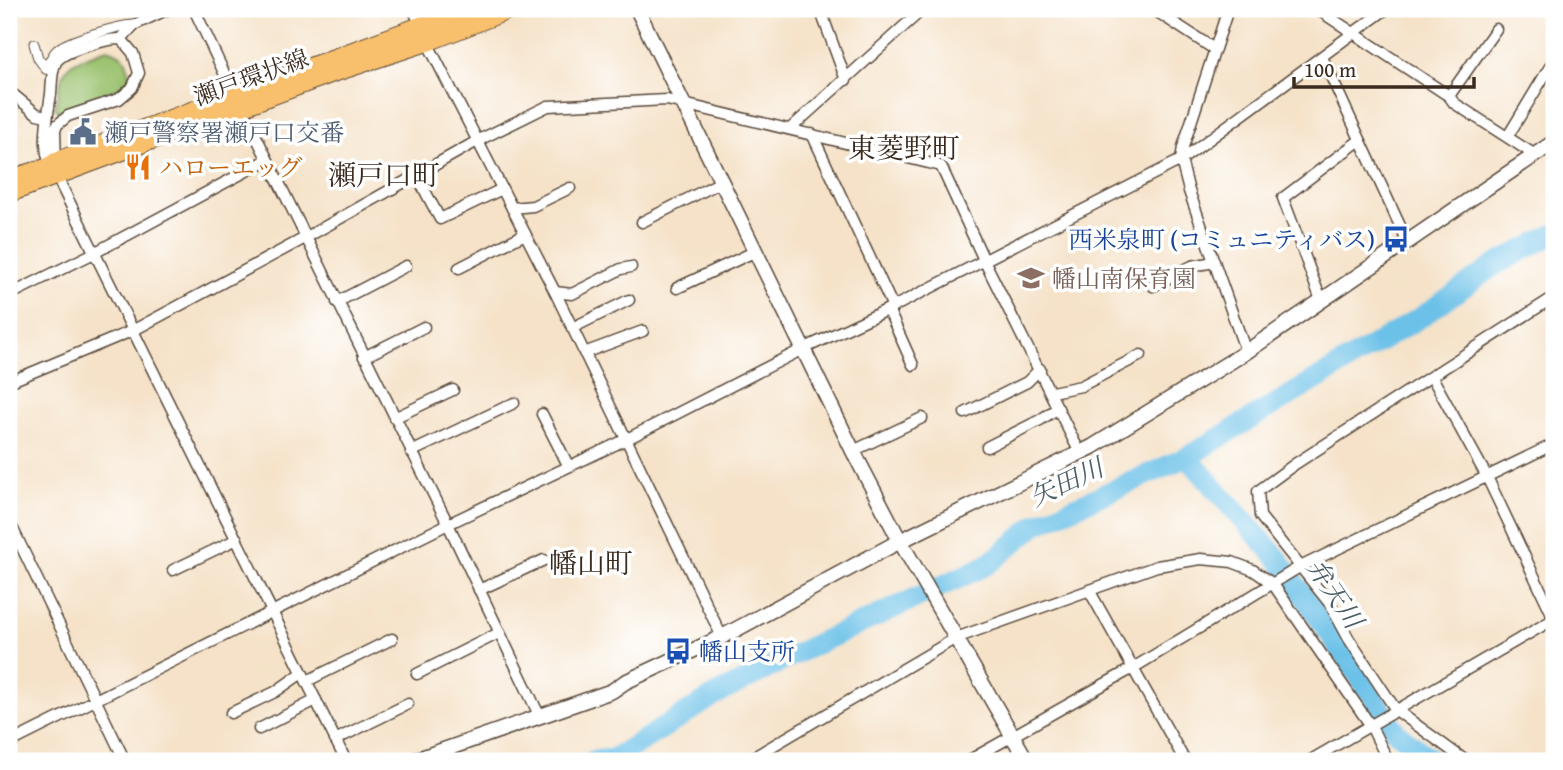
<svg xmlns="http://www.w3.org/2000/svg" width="1563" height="770" viewBox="0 0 1563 770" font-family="'Gentium Book Plus','Noto Serif JP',serif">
	<rect width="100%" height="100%" fill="#fff"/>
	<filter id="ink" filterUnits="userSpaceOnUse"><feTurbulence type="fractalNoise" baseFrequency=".0143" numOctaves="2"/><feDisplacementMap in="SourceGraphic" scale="14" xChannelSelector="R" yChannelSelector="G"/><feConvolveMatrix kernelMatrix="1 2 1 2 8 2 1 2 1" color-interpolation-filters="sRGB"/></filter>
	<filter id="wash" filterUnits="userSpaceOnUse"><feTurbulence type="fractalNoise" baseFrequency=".00686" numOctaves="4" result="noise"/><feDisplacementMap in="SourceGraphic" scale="28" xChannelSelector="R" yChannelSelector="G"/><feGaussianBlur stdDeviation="1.57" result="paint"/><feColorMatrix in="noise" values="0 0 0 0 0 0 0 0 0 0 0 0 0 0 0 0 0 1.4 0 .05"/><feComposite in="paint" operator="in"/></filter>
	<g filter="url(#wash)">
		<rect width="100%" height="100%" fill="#f5e2c8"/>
		<path fill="#9ac16d" stroke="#6a7646" stroke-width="2" d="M 107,49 C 128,55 127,61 130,81 L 125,86 L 59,111 L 55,109 C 65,61 61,66 107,49 Z"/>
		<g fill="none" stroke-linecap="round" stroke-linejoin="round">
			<g stroke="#6cc1e8" stroke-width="21">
				<polyline points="1187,457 1279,560 1397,733 1433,761"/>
				<polyline points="593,761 613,759 714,696 808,648 987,565 1037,524 1187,457 1421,317 1495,265 1554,234"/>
			</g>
		</g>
	</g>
	<g filter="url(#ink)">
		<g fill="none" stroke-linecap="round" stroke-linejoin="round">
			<g stroke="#574638" stroke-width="11">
				<g id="pedestrian">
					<polyline points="34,44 38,58 46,69"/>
					<path d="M 53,71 L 46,69 C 49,62 52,54 58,49 C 69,40 120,25 134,25"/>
				</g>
			</g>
			<g stroke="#574638" stroke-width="13">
				<g id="minor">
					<polyline points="194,9 235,96"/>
					<polyline points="413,9 421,25"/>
					<polyline points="820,9 846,80"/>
					<polyline points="1153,9 1214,49"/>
					<polyline points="1228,9 1183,147 1181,160 1189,191 1246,352"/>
					<polyline points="1317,9 1449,96 1454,103 1535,155"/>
					<polyline points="121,39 134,25 168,9"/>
					<polyline points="427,42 555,292 722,637"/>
					<polyline points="1322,57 1407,241"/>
					<polyline points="9,91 37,114 46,116"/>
					<polyline points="1449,96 1496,29"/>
					<polyline points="242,108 448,524 540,717"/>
					<polyline points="791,128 923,9"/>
					<polyline points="812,134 893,307"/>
					<polyline points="1508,136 1554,60"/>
					<path d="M 56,165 L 55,131 L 57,125 L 68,116 L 119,99 L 132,88 L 139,73 L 133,53 L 121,39 C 108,38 63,51 56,62 C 51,72 52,83 51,94 C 47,121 39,154 57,177 L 346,761"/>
					<polyline points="417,176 440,219 502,189"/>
					<polyline points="512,208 533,206 570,188"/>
					<polyline points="642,222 721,182"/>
					<polyline points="459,268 525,234"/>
					<polyline points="1153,286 1192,266 1214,262"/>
					<polyline points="677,288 756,251"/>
					<polyline points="555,292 572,294 621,269 631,267"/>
					<polyline points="9,295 94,253 267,160"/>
					<polyline points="1321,300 1283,198 1360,140"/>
					<polyline points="337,302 406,266"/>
					<polyline points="888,309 913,365"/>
					<polyline points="572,328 629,300"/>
					<polyline points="584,353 643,331"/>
					<polyline points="364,357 424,327"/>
					<polyline points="1432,377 1487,477 1554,618"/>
					<polyline points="9,382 134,330 305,238 479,140 548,106 667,100 941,166 984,260 1080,453"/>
					<polyline points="1052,392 1081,386 1141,355"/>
					<polyline points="965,413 1027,382 1040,369"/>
					<polyline points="542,414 568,465"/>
					<polyline points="394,418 453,390"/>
					<polyline points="987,447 1040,420 1058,408"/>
					<polyline points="853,451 922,418"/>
					<polyline points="411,452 514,403"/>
					<polyline points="9,521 125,761"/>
					<polyline points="173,570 237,539"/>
					<polyline points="479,590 544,560"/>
					<polyline points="1089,590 1185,761"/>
					<polyline points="417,674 499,633"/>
					<polyline points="307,681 392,639"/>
					<polyline points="231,713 275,692 302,673"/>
					<polyline points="259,729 316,700"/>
					<polyline points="335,740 408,704"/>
					<polyline points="9,743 448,524 627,439 803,349 893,307 1181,160 1386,9"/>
					<polyline points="747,761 956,638 1157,566 1201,559 1232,562 1253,570 1273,584 1371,726 1388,761"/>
					<polyline points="968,761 1133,668 1298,568 1554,444"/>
					<polyline points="1309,761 1554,619"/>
					<polyline points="1466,761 1396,710 1349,639 1330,604 1260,516 1258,491 1295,464 1554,297"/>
				</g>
			</g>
			<g stroke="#574638" stroke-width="17">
				<g id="tertiary">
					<polyline points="637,9 853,451 900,541 1027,761"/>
					<polyline points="412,761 612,691 625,682 722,637 900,541 1092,447 1246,352 1554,142"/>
				</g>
			</g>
			<g stroke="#574638" stroke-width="20">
				<g id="primary">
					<polyline points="9,179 49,167 57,161 466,9"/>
					<polyline points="9,193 330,74 427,42 511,9"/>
				</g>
			</g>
			<use href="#pedestrian" stroke="#fff" stroke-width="9"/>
			<use href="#minor" stroke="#fff" stroke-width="10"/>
			<use href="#tertiary" stroke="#fff" stroke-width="14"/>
			<use href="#primary" stroke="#f8bf6c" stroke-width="18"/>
		</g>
	</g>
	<defs>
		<g id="civic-bare" transform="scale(2.1)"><path d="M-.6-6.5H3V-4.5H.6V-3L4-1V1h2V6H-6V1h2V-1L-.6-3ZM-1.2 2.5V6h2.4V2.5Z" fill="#5c6f8a" stroke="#fff" stroke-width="2.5" paint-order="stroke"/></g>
		<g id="restaurant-bare" transform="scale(2.1)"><path d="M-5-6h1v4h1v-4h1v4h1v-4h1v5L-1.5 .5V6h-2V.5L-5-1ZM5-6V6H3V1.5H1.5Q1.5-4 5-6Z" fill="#e8710a" stroke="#fff" stroke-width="2.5" paint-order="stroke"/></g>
		<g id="bus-bare" transform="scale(2.1)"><path d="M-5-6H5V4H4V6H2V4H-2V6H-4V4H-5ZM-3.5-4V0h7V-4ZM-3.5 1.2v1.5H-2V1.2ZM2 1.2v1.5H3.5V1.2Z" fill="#1a4fb4" stroke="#fff" stroke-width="2.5" paint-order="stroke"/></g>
		<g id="school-bare" transform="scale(2.1)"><path d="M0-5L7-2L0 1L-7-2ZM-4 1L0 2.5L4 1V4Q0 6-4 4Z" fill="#8d6e63" stroke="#fff" stroke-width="2.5" paint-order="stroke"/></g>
	</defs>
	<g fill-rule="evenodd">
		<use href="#civic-bare" x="83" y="132"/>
		<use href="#restaurant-bare" x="138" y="167"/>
		<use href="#bus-bare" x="1396" y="239"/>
		<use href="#school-bare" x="1031" y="278"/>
		<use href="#bus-bare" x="678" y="651"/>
	</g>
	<g text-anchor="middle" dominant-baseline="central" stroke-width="7" stroke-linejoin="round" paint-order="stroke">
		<g font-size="24" fill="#3b2a1e" stroke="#fff">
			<text transform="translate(251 77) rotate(-20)">瀬戸環状線</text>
		</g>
		<g font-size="24" fill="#4e5e75" stroke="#fff" text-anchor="start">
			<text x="104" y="132">瀬戸警察署瀬戸口交番</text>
		</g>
		<g font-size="24" fill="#c56008" stroke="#fff" text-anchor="start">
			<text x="159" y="167">ハローエッグ</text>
		</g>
		<g font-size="24" fill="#164399" stroke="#fff" text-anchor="end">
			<text x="1375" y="239">西米泉町 (コミュニティバス)</text>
			<text x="699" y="651" text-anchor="start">幡山支所</text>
		</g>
		<g font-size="24" fill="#785e54" stroke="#fff" text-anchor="start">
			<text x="1052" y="278">幡山南保育園</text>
		</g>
		<g font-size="26" font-style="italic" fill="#4c5f65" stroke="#fff">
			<text transform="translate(1066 482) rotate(-25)">矢田川</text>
			<text transform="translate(1335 593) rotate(56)">弁天川</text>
		</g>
		<g font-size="28" fill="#3b2a1e" stroke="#fff">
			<text x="904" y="147">東菱野町</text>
			<text x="384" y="174">瀬戸口町</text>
			<text x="591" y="562">幡山町</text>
		</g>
	</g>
	<rect width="1563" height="770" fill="none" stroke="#fff" stroke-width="35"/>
	<path d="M1294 77v10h180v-10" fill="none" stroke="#3b2a1e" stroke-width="3.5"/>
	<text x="1304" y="77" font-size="21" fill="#3b2a1e" stroke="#ffffff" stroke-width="5" paint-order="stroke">100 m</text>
</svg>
